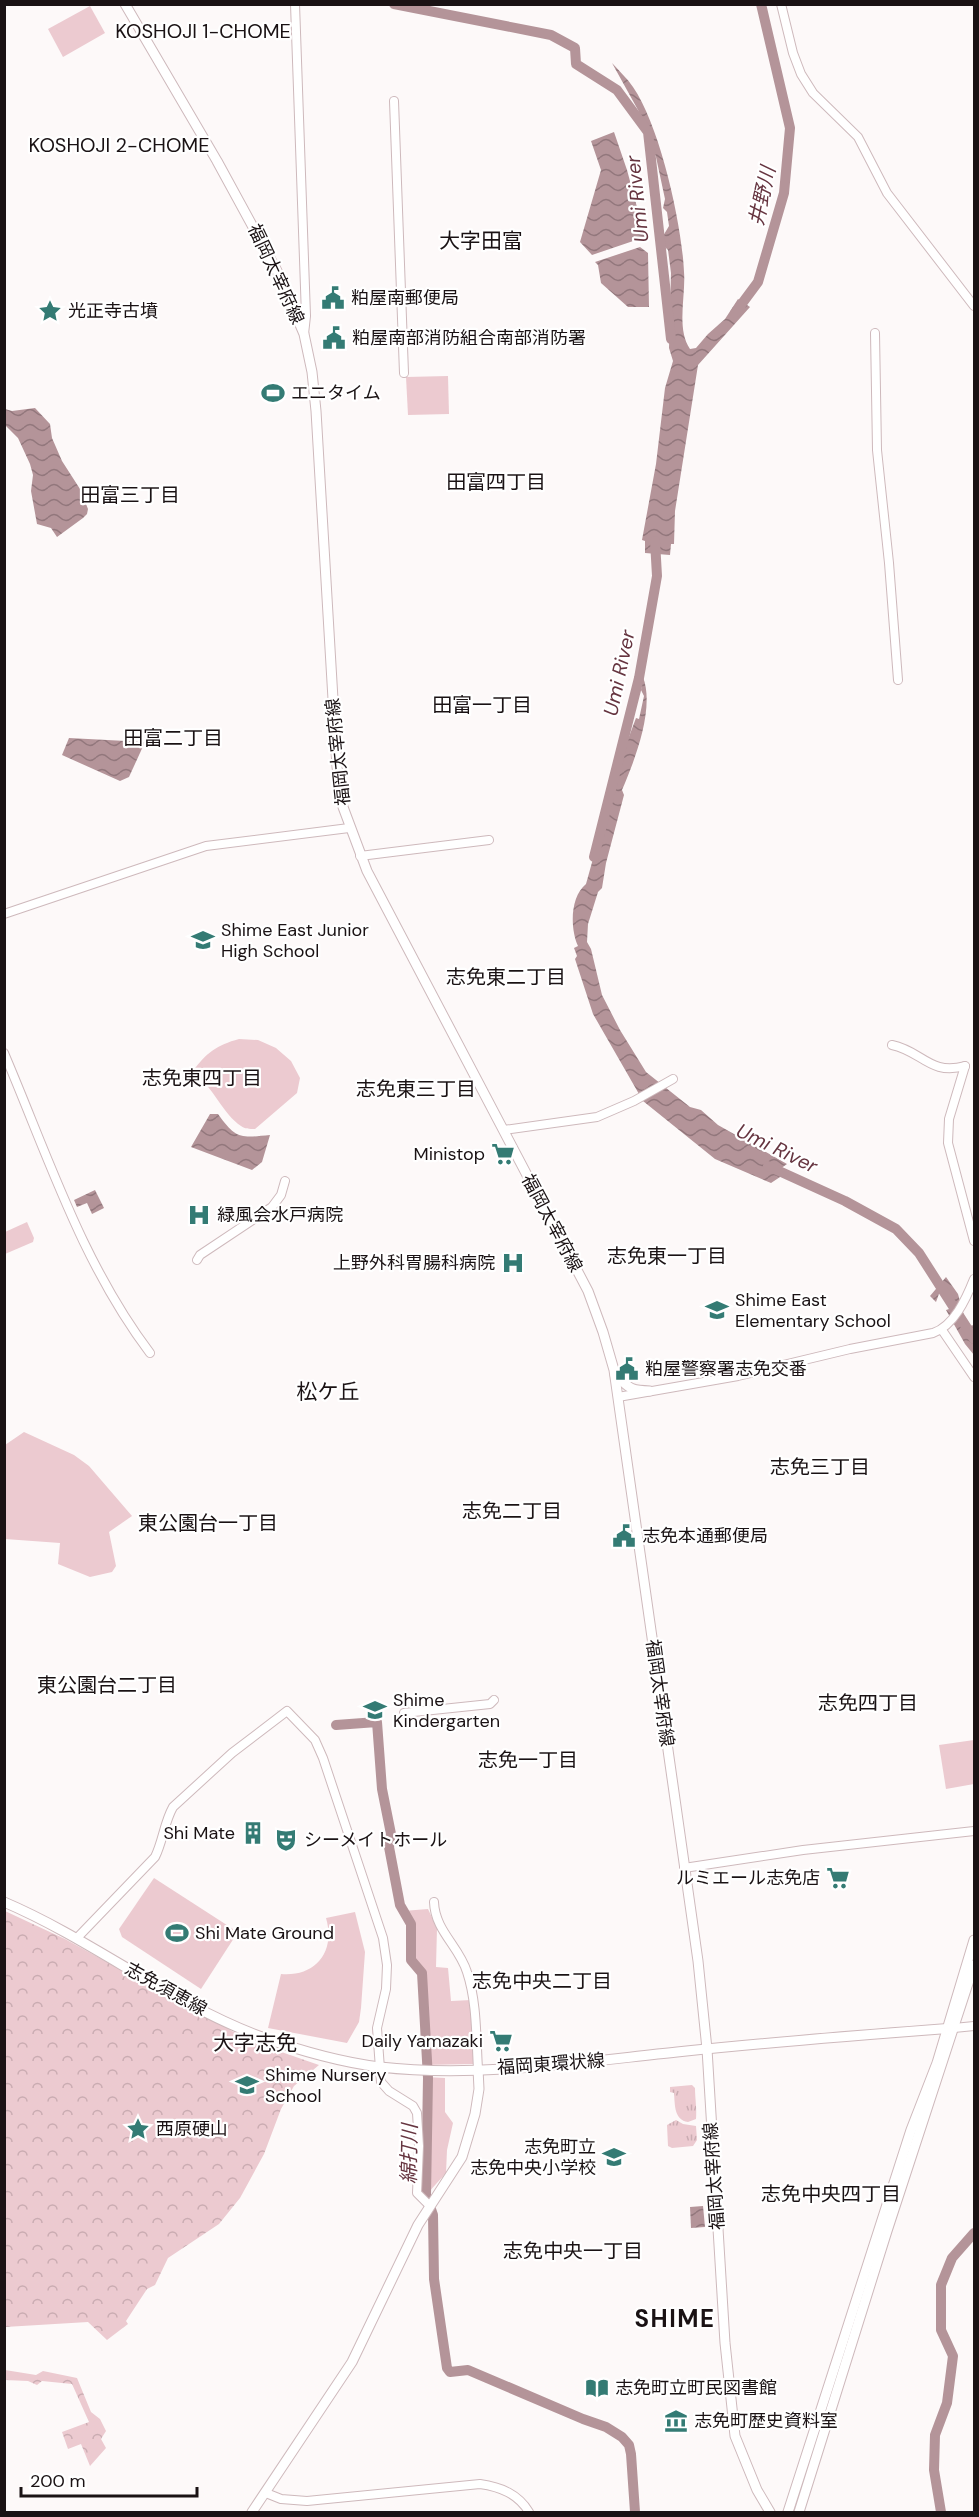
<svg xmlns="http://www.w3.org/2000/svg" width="979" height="2517" viewBox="0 0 979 2517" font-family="'DM Sans','Noto Sans JP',sans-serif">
	<defs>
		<pattern id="grass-tufts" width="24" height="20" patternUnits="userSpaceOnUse" patternTransform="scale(1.5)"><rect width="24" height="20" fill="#eccad0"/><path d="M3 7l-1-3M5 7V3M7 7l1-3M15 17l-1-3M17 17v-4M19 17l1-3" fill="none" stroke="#caacb2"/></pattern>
		<pattern id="forest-crowns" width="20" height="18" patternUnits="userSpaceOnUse" patternTransform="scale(1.5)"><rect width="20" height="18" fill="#eccad0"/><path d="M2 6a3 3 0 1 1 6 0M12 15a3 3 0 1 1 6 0" fill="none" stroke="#caacb2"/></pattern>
		<pattern id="water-waves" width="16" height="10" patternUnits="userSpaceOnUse" patternTransform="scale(1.5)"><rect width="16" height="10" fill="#b49499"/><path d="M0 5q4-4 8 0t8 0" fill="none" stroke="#92777c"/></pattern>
	</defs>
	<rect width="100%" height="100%" fill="#fdf9f9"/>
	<g fill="url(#grass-tufts)">
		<path d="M 692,2085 L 695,2088 C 695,2098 697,2109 696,2119 L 688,2122 C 674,2120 675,2105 674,2093 L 670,2092 L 670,2087 Z"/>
		<polygon points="676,2120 683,2124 696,2126 697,2140 693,2146 672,2148 668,2146 667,2125"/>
	</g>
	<g fill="url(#forest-crowns)">
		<polygon points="5,1911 65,1939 250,2041 319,2065 294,2086 281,2109 264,2154 240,2198 219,2224 168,2258 155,2285 147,2289 126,2321 128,2324 107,2340 88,2322 5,2327"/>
		<polygon points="5,2370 36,2375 43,2371 77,2378 91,2412 100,2419 106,2431 101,2439 106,2448 90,2466 81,2444 68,2449 62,2432 89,2422 72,2384 42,2381 37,2385 28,2381 5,2380"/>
	</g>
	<g fill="#eccad0">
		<polygon points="90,6 105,33 63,57 48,29"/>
		<polygon points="448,376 449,414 408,415 406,377"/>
		<path d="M 239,1039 L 258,1040 L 276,1048 L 291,1061 L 300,1078 L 297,1093 L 255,1129 C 249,1129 245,1129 241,1126 C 224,1115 212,1086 193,1071 C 206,1053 217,1045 239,1039 Z"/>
		<polygon points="27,1222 34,1238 33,1242 5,1254 5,1232"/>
		<polygon points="24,1432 74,1455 89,1466 132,1516 109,1532 116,1566 112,1572 90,1577 58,1564 60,1543 5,1539 5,1445"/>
		<polygon points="974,1740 974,1784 946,1789 939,1745"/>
		<polygon points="154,1878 233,1929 234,1938 201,1989 122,1937 119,1929"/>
		<polygon points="428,1909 437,1928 436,1967 448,1968 451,2001 471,2000 474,2064 424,2065 424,1971 411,1959 411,1920 403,1911"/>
		<path d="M 355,1912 L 365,1952 L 361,2008 L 359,2022 L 347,2043 L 268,2028 L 281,1974 C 315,1977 336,1952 326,1918 Z"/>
		<polygon points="426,2077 445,2078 445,2112 453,2123 447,2150 446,2173 427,2194"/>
	</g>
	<g fill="url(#water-waves)">
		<path d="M 612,63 C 619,71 627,78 633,87 C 660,126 682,224 684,272 C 686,295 676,329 690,349 L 696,348 L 708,334 L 725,319 L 738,299 L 750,307 L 698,365 L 675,511 L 674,544 L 671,544 L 670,555 L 645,553 L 645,541 L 642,540 L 656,464 L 665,388 L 673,361 L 669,348 L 671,273 L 668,250 L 663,245 L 663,236 L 669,226 L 667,212 L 663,208 L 665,199 L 656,157 L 638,110 Z"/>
		<polygon points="614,132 627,170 645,237 592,255 580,242 601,170 591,141"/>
		<polygon points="640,247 648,253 649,307 628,307 601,283 598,265 595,262"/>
		<polygon points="35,408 50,424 52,438 62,461 80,489 88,509 87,514 83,518 57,537 51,528 37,524 31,491 33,475 30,464 18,438 5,425 5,409 12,411"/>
		<path d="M 643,677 C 655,708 635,760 622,790 L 624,795 L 606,863 L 602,888 L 598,892 L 588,924 L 587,942 L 591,949 L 602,995 L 620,1030 L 646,1072 L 690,1107 L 701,1110 L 718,1125 L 787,1164 L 780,1169 L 780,1177 L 771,1183 L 715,1159 L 643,1101 L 593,1014 L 575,959 L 577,956 L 574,948 L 578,946 C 570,928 570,897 586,884 L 621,758 L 636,718 L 639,719 L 644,696 L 641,690 Z"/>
		<polygon points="69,738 145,742 129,777 120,781 62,755"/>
		<path d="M 210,1114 L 218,1114 C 236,1139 240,1138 270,1135 L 262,1162 L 252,1170 L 191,1147 Z"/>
		<polygon points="95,1190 104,1208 92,1214 87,1203 77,1207 74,1200"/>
		<polygon points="946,1277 958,1294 966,1323 969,1326 974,1325 974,1355 965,1344 946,1310 952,1308 953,1304 946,1293 940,1291 936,1302 930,1296"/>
		<polygon points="703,2206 705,2227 691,2228 690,2207"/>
	</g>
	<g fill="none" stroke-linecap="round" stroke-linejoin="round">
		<g stroke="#b49499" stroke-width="10">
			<polyline points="394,4 551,35 575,48 576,64 617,90 648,132 671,339"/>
			<polyline points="735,313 758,282 784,193 790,128 761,4"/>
			<polyline points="594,857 639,678 657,576 655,541"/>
			<polyline points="768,1166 845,1201 896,1229 919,1253 974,1339"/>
			<polyline points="336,1725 377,1722 382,1789 391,1834 389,1847 400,1905 411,1924 411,1960 422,1973 428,2078 426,2195 433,2215 434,2279 447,2368 450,2372 468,2370 583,2419 606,2427 622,2437 629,2445 631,2454 635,2512"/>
			<polyline points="941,2512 934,2470 935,2435 947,2403 953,2356 941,2330 941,2285 952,2258 974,2233"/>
		</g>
		<g stroke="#ceb9bc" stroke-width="10">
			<g id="secondary">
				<polyline points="295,4 306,316 304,334"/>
				<polyline points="781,4 793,53 801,74 813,93 858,137 887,193 974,306"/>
				<polyline points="394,101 404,373"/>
				<polyline points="875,333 877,450 889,563 898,680"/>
				<polyline points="360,856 489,840"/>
				<polyline points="4,914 206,846 349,828"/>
				<path d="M 892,1045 C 922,1051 930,1076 965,1066"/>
				<path d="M 4,1053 C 48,1156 82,1263 150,1353"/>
				<polyline points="965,1066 949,1119 948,1143 974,1241"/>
				<polyline points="504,1130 597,1117 634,1101 673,1079"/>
				<polyline points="197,1260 200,1255 272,1207 281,1195 285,1181"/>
				<polyline points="942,1330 974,1377"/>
				<path d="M 618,1397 L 738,1376 L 850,1349 L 933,1333 C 954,1326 966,1299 974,1279"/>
				<polyline points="404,1713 490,1704 494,1700"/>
				<polyline points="684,1868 803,1850 974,1831"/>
				<path d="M 434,1902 C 435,1931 459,1946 467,1972 C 477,2002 476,2037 478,2069"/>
				<path d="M 77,1938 L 155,1857 C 163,1841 164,1823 173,1807 L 232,1753 L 287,1711 L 315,1740 L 323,1758 L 383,1938 L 387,1965 L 386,1989 L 377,2028 L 381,2082 L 389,2091 L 413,2106 L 417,2113 L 419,2146 L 417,2193 L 430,2206"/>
				<polyline points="954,2028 974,2026"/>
				<path d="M 266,2493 L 281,2499 L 307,2501 L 480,2484 C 501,2487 518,2494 529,2512"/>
			</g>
		</g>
		<g stroke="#ceb9bc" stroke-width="11">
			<g id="primary">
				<polyline points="125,4 217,161 277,271 304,334 312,372 316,411 337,767 343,807 367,871 588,1291 603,1332 614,1370 698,1961 707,2049 725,2343 735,2436 757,2490 770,2512"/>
				<path d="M 615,1375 C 631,1388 627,1390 650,1391"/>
				<path d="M 4,1902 C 93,1940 169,2002 259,2036 C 298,2050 339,2062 380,2067 C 476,2078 581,2062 677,2052 C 769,2042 862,2035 954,2028"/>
				<polyline points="252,2512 352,2362 418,2225 462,2157 475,2114 479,2089 478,2069"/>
				<polyline points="788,2512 911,2130 937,2063 974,1940"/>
				<polyline points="799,2512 887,2231 974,1965"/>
			</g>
		</g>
		<use href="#secondary" stroke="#fff" stroke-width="8"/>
		<use href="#primary" stroke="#fff" stroke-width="9"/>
	</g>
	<defs>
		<g id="civic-bare" transform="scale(1.8)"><path d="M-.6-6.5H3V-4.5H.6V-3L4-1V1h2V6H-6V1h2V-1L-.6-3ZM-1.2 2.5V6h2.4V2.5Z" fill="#347b74" stroke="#fff" stroke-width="2.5" paint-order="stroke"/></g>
		<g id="sight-bare" transform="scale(1.8)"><path d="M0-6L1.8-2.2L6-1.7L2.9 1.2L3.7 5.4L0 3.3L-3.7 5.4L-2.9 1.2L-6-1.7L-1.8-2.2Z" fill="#347b74" stroke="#fff" stroke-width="2.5" paint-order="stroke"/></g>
		<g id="stadium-bare" transform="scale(1.8)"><path d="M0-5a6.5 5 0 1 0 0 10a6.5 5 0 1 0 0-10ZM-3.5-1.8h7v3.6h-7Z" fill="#347b74" stroke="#fff" stroke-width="2.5" paint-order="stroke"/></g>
		<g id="school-bare" transform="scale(1.8)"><path d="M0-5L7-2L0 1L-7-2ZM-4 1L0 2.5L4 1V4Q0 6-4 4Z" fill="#347b74" stroke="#fff" stroke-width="2.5" paint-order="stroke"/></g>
		<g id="supermarket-bare" transform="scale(1.8)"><path d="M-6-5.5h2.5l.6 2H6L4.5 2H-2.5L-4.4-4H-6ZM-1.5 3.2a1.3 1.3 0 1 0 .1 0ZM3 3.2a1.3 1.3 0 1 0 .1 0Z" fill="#347b74" stroke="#fff" stroke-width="2.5" paint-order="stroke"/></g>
		<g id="hospital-bare" transform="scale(1.8)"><path d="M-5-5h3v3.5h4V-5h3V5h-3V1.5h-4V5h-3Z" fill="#347b74" stroke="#fff" stroke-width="2.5" paint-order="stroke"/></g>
		<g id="building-bare" transform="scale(1.8)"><path d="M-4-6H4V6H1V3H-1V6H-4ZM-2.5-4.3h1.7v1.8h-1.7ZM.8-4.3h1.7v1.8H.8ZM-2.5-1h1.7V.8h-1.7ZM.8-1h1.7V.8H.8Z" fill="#347b74" stroke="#fff" stroke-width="2.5" paint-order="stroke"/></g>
		<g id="theatre-bare" transform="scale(1.8)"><path d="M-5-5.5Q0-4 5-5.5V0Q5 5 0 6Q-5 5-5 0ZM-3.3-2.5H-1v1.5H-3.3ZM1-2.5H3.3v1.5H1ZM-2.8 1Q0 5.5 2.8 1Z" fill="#347b74" stroke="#fff" stroke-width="2.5" paint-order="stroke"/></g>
		<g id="library-bare" transform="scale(1.8)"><path d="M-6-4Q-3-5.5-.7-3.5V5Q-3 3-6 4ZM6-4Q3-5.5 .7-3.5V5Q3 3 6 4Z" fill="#347b74" stroke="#fff" stroke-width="2.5" paint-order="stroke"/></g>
		<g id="museum-bare" transform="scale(1.8)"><path d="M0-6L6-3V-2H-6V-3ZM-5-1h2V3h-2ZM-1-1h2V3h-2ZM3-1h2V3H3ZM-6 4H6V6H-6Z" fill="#347b74" stroke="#fff" stroke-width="2.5" paint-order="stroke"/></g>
	</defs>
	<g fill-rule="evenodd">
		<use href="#civic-bare" x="333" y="298"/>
		<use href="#sight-bare" x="50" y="311"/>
		<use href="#civic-bare" x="334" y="338"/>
		<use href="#stadium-bare" x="273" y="393"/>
		<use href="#school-bare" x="203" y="940"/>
		<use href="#supermarket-bare" x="503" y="1154"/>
		<use href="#hospital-bare" x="199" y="1215"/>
		<use href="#hospital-bare" x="513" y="1263"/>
		<use href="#school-bare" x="717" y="1310"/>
		<use href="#civic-bare" x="627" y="1369"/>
		<use href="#civic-bare" x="624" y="1536"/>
		<use href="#school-bare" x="375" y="1710"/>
		<use href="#building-bare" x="253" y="1833"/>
		<use href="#theatre-bare" x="286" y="1840"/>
		<use href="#supermarket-bare" x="838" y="1878"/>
		<use href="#stadium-bare" x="177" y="1933"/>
		<use href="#supermarket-bare" x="501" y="2041"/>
		<use href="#school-bare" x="247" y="2085"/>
		<use href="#sight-bare" x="138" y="2129"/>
		<use href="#school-bare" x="614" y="2157"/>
		<use href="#library-bare" x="597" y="2388"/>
		<use href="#museum-bare" x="676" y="2421"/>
	</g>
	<g text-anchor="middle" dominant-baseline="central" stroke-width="4.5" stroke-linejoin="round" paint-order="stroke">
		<g font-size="18" fill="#1a1214" stroke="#fff">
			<text transform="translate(276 274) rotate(65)">福岡太宰府線</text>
			<text transform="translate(338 752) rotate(-96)">福岡太宰府線</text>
			<text transform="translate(552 1223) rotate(62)">福岡太宰府線</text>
			<text transform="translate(660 1693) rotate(82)">福岡太宰府線</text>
			<text transform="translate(166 1989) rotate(29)">志免須恵線</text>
			<text transform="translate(551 2064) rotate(-4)">福岡東環状線</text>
			<text transform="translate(714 2176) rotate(-94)">福岡太宰府線</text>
		</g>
		<g font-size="18" fill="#1a1214" stroke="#fff" text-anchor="start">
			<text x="351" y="298">粕屋南郵便局</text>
			<text x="68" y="311">光正寺古墳</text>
			<text x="352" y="338">粕屋南部消防組合南部消防署</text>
			<text x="291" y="393">エニタイム</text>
			<text x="221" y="930">Shime East Junior<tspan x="221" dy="21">High School</tspan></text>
			<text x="485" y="1154" text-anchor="end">Ministop</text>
			<text x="217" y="1215">緑風会水戸病院</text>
			<text x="495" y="1263" text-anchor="end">上野外科胃腸科病院</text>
			<text x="735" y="1300">Shime East<tspan x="735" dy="21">Elementary School</tspan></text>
			<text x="645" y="1369">粕屋警察署志免交番</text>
			<text x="642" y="1536">志免本通郵便局</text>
			<text x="393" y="1700">Shime<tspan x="393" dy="21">Kindergarten</tspan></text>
			<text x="235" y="1833" text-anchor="end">Shi Mate</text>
			<text x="304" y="1840">シーメイトホール</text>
			<text x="820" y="1878" text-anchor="end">ルミエール志免店</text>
			<text x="195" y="1933">Shi Mate Ground</text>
			<text x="483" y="2041" text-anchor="end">Daily Yamazaki</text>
			<text x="265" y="2075">Shime Nursery<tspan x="265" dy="21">School</tspan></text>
			<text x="156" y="2129">西原硬山</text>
			<text x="596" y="2147" text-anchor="end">志免町立<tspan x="596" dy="21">志免中央小学校</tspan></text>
			<text x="615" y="2388">志免町立町民図書館</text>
			<text x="694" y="2421">志免町歴史資料室</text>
		</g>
		<g font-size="20" fill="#1a1214" stroke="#fff">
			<text x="203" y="31">KOSHOJI 1-CHOME</text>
			<text x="119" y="145">KOSHOJI 2-CHOME</text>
			<text x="496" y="482">田富四丁目</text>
			<text x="130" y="495">田富三丁目</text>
			<text x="482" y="705">田富一丁目</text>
			<text x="173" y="738">田富二丁目</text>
			<text x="506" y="977">志免東二丁目</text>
			<text x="202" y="1078">志免東四丁目</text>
			<text x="416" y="1089">志免東三丁目</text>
			<text x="667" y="1256">志免東一丁目</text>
			<text x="820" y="1467">志免三丁目</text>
			<text x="512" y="1511">志免二丁目</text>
			<text x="208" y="1523">東公園台一丁目</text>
			<text x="107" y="1685">東公園台二丁目</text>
			<text x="868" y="1703">志免四丁目</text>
			<text x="528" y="1760">志免一丁目</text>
			<text x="542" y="1981">志免中央二丁目</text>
			<text x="831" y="2194">志免中央四丁目</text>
			<text x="573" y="2251">志免中央一丁目</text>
		</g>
		<g font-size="20" font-style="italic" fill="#663540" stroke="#fff">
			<text transform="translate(762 196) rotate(-78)">井野川</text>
			<text transform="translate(637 199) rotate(-96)">Umi River</text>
			<text transform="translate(619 673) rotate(-78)">Umi River</text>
			<text transform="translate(777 1148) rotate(26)">Umi River</text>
			<text transform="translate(409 2154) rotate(-89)">綿打川</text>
		</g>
		<g font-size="21" fill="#1a1214" stroke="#fff">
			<text x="481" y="241">大字田富</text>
			<text x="328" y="1392">松ケ丘</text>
			<text x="255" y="2043">大字志免</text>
		</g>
		<g font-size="24" font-weight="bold" letter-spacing="1.5" fill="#1a1214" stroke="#fff">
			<text x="675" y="2318">SHIME</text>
		</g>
	</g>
	<rect width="979" height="2517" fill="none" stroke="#1a1214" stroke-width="12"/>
	<path d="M21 2487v9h176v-9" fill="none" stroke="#1a1214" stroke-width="3"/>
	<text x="30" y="2487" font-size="18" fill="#1a1214" stroke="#ffffff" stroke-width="4.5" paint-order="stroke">200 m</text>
</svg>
